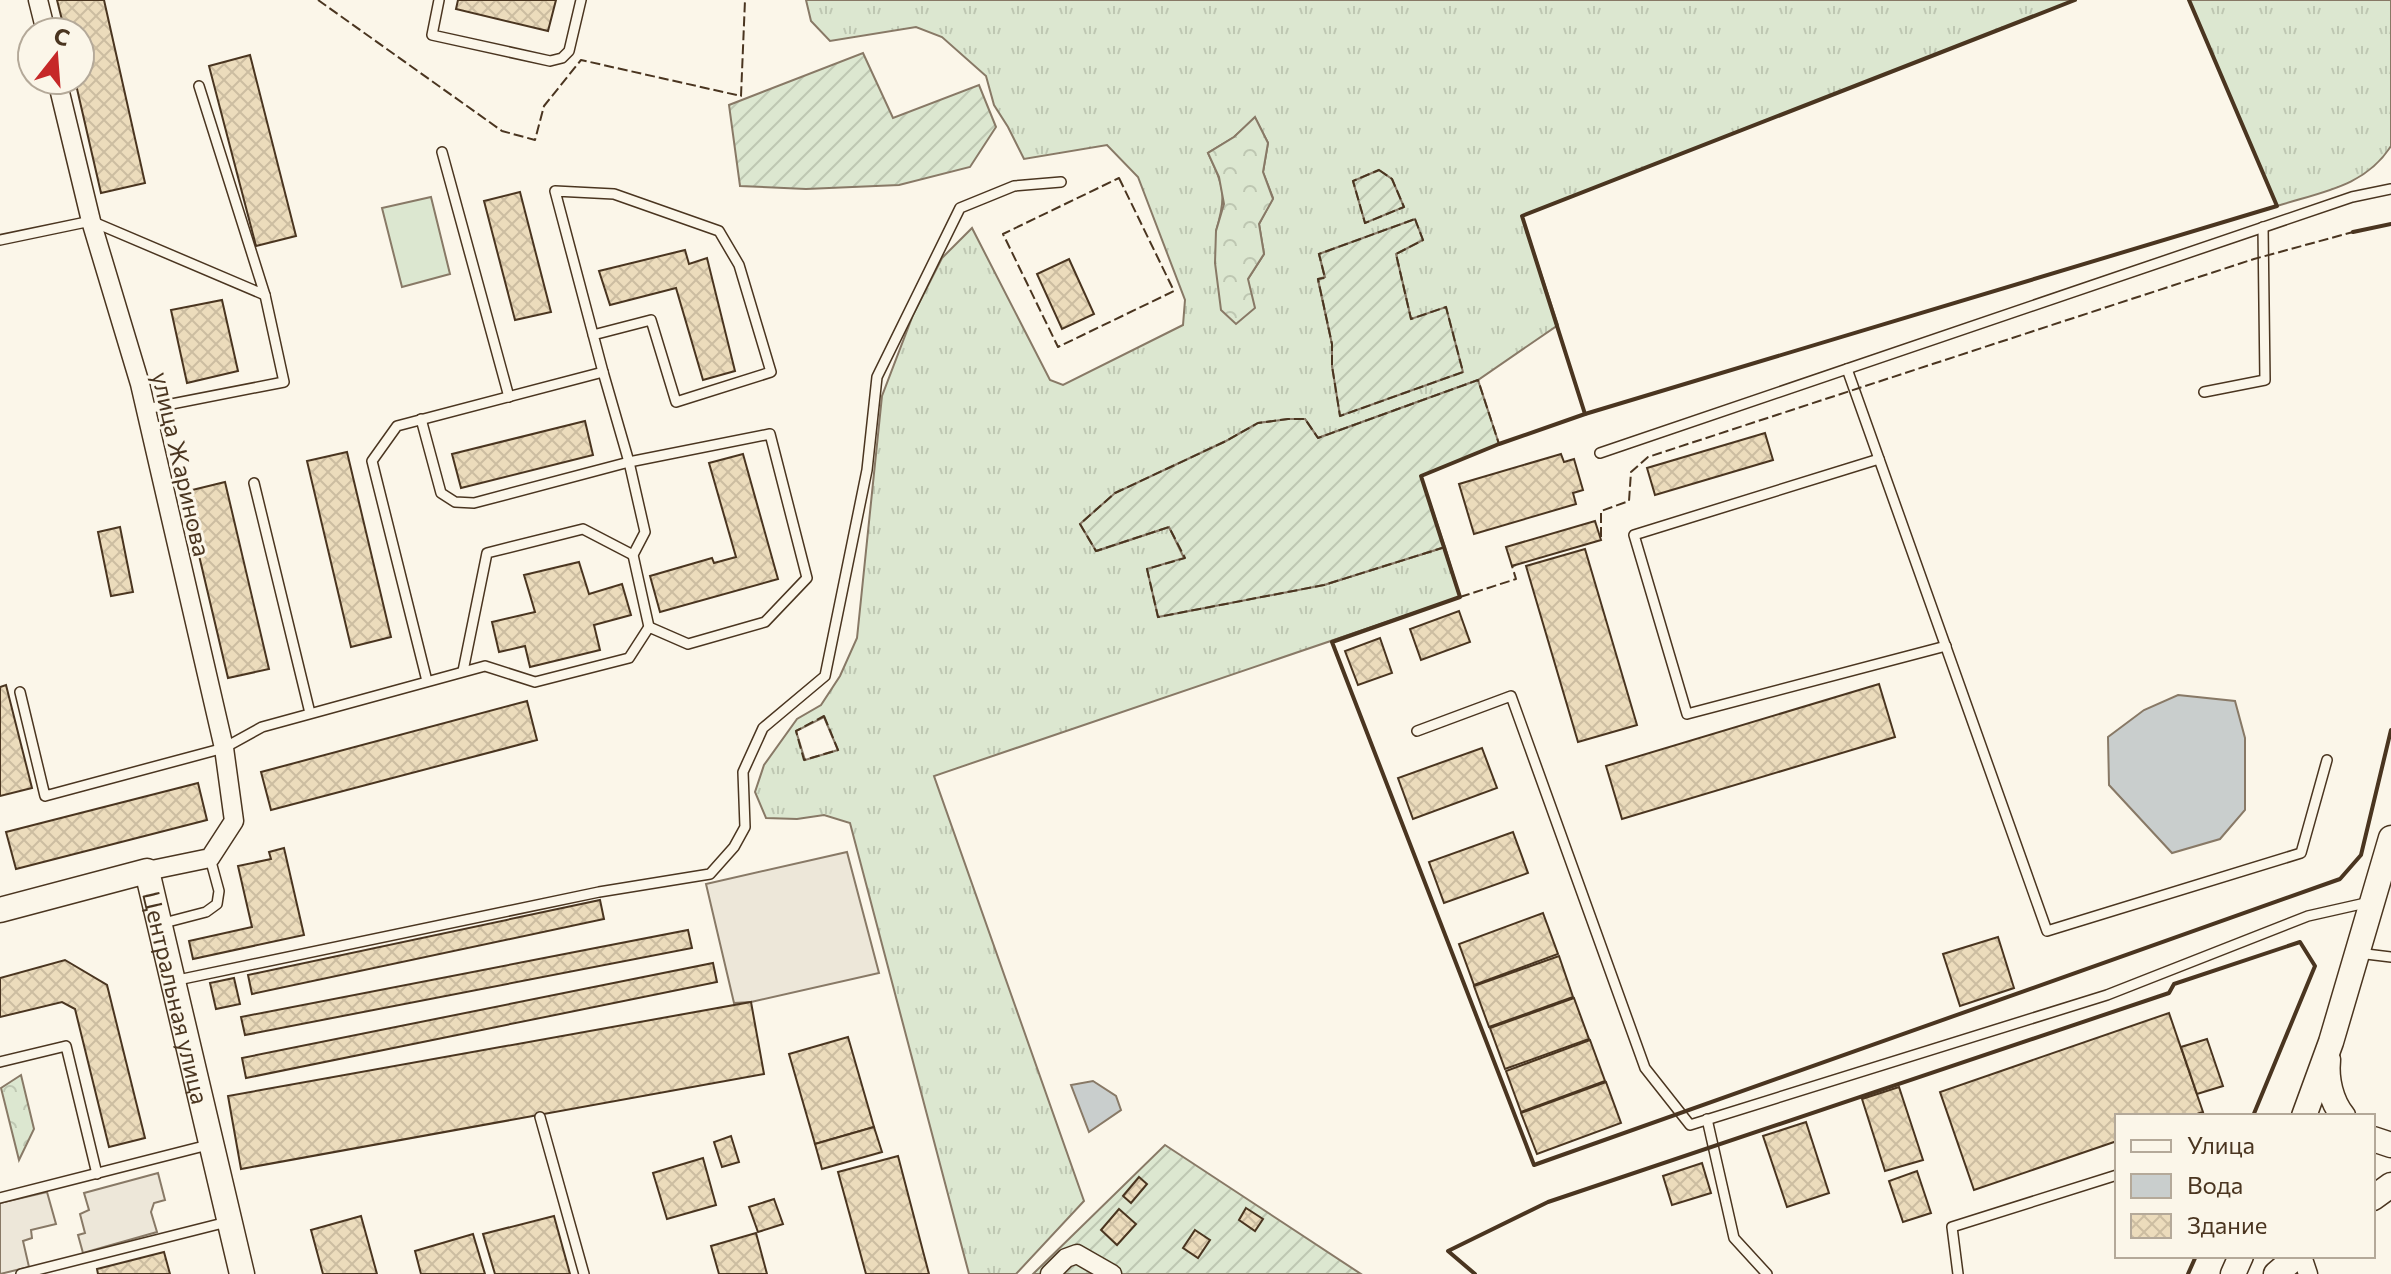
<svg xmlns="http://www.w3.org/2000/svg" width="2391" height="1274" viewBox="0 0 2391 1274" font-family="Commissioner,sans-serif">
	<defs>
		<pattern id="grass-tufts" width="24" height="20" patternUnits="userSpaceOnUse" patternTransform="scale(2)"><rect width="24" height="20" fill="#dce7d0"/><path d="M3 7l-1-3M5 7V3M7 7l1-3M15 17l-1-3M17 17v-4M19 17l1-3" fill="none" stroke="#bec7b2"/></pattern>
		<pattern id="forest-crowns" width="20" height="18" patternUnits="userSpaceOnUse" patternTransform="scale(2)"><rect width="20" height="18" fill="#dce7d0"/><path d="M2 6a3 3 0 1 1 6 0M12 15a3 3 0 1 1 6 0" fill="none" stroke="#bec7b2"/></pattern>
		<pattern id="garden-furrows" width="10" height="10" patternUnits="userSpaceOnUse" patternTransform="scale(2)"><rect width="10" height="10" fill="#dce7d0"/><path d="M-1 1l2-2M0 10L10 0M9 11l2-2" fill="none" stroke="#bec7b2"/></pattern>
		<pattern id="building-cross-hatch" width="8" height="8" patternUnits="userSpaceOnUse" patternTransform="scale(2)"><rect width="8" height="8" fill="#ecdcbc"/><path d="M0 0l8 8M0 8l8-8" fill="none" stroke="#ccbda1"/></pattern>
	</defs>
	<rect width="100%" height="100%" fill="#fbf6e9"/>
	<g fill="url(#grass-tufts)" stroke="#887966" stroke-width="2" fill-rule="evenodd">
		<path d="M 806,0 L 2075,0 L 1522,216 L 1558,325 L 1478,380 L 1318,438 L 1305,419 L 1258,423 L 1226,441 L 1097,551 L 1169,527 L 1185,558 L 1324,585 L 1445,547 L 1460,597 L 934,776 L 1084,1201 L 1016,1274 L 969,1274 L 850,823 L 824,815 L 797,819 L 766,818 L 755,792 L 764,765 L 797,719 L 821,705 L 840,676 L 857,638 L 882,396 L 913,315 L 942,258 L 972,228 L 1050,380 L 1063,385 L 1183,325 L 1185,300 L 1138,177 L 1107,145 L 1024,159 L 1008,127 L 994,105 L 986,76 L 942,37 L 916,27 L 830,41 L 811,21 ZM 1255,118 L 1268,143 L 1263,172 L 1273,198 L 1259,224 L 1264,254 L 1248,279 L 1216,231 C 1227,195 1224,187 1208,153 L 1234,137 ZM 1319,254 L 1396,254 L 1411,319 L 1332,366 L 1332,344 L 1318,280 L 1325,278 ZM 824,717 L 838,750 L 805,760 L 796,731 Z"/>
		<path d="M 2189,0 L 2391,0 L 2391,146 C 2365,187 2321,192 2277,206 Z"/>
	</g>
	<g fill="url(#forest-crowns)" stroke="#887966" stroke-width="2">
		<polygon points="1255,117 1268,143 1263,172 1273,199 1259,224 1264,254 1248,279 1255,308 1236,324 1221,310 1215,263 1216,231 1224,204 1219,177 1208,153 1234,137"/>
		<polygon points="21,1075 34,1129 19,1160 1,1088"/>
	</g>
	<g fill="url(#garden-furrows)" stroke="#887966" stroke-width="2">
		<polygon points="863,53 893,118 979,85 996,127 970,167 899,185 806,189 740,186 729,105"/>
		<polygon points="1379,170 1392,179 1404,207 1365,223 1353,181"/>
		<polygon points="1415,219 1423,240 1396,254 1411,319 1446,307 1463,372 1340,416 1332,366 1332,344 1318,279 1325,277 1319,254"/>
		<polygon points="1478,380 1499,444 1421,476 1445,547 1324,585 1158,617 1147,569 1184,558 1169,527 1096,551 1080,524 1115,493 1226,441 1258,423 1288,419 1305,419 1318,438"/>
		<polygon points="1165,1145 1361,1274 1033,1274"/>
	</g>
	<polygon fill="#dce7d0" stroke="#887966" stroke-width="2" points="431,197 450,274 402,287 382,208"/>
	<g fill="#ede7d9" stroke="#887966" stroke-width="2">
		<polygon points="847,852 879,973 751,1002 734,1003 706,884"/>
		<polygon points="158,1173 165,1200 154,1203 151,1212 157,1232 83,1253 78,1235 85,1233 80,1214 89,1210 84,1193"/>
		<polygon points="47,1192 56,1224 31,1230 32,1238 23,1241 29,1267 0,1274 0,1203"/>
	</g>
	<g fill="#c9cecd" stroke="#887966" stroke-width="2">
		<polygon points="2178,695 2235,701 2245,738 2245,810 2220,839 2172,853 2109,785 2108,737 2144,710"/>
		<polygon points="1093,1081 1116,1096 1121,1110 1089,1132 1071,1085"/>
	</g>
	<g fill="url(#building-cross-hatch)" stroke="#4a3520" stroke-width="2">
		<polygon points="57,0 104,0 145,183 101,193 75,80 80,80 80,32 65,32"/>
		<polygon points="458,0 556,0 548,31 456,9"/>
		<polygon points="250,55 296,236 256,246 209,66"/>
		<polygon points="520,192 551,312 515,320 484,201"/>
		<polygon points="685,250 689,264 707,258 735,371 703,380 676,288 610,305 599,271"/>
		<polygon points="1069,259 1094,314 1062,329 1037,274"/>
		<polygon points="222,300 238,371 187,383 171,310"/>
		<polygon points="585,421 593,455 461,488 452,454"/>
		<polygon points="1765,433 1773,460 1655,495 1647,468"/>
		<polygon points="347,452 391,637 351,647 307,461"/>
		<polygon points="743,454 778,579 660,612 650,576 712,558 714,563 736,557 709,463"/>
		<polygon points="1561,454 1564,462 1574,459 1583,490 1573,493 1576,504 1474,534 1459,484"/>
		<polygon points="225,482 269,669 228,678 184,492"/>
		<polygon points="1595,521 1601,540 1512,566 1506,547"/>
		<polygon points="120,527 133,592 111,596 98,532"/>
		<polygon points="1585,549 1637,725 1578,742 1526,566"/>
		<polygon points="579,562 589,594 622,584 631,615 594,625 600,650 530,667 525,646 499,652 492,622 535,612 524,575"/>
		<polygon points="1459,611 1470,642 1421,660 1410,629"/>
		<polygon points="1380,638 1392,673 1358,685 1345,651"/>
		<polygon points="1879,684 1895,737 1622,819 1606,766"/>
		<polygon points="6,685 32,788 0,796 0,687"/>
		<polygon points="527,701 537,740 271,810 261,772"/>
		<polygon points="1482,748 1497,788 1413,819 1398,778"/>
		<polygon points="198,783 207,820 16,869 6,832"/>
		<polygon points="1513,832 1528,873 1444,903 1429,862"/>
		<polygon points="284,848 304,935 193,959 189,941 252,927 238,866 271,859 269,852"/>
		<polygon points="600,900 604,919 252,994 248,975"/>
		<polygon points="1543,913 1558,954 1474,985 1459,944"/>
		<polygon points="688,930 692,948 245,1035 241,1017"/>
		<polygon points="1998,937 2014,988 1960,1006 1943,954"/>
		<polygon points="1559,956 1573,997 1489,1027 1474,986"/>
		<polygon points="65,960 107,985 145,1138 109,1147 75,1009 62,1002 0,1017 0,978"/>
		<polygon points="713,963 717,982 246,1078 242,1058"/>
		<polygon points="234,978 240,1004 216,1009 210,983"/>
		<polygon points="1574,998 1589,1039 1505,1069 1490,1028"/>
		<polygon points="751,1002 764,1074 241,1169 228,1096"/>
		<polygon points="2169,1013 2203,1112 2191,1116 2117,1116 2117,1141 1974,1190 1940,1092"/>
		<polygon points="848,1037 874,1127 815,1144 789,1054"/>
		<polygon points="2207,1039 2223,1086 2197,1094 2181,1047"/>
		<polygon points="1590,1040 1605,1081 1521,1112 1506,1071"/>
		<polygon points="1606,1082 1621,1123 1537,1154 1521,1113"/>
		<polygon points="1899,1087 1923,1160 1885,1171 1862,1099"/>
		<polygon points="1806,1122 1829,1193 1787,1207 1763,1136"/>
		<polygon points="874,1127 882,1152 822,1169 815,1144"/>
		<polygon points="731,1136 739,1162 722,1167 714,1142"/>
		<polygon points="898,1156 929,1274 866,1274 838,1172"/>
		<polygon points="703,1158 716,1205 667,1219 653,1173"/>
		<polygon points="1702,1163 1711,1193 1672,1205 1663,1176"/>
		<polygon points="1917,1171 1931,1213 1903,1222 1889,1181"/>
		<polygon points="1139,1177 1147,1184 1131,1203 1123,1196"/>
		<polygon points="774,1199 783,1224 758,1232 749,1207"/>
		<polygon points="1246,1208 1263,1219 1255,1231 1239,1220"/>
		<polygon points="1119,1209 1136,1224 1117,1245 1101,1230"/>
		<polygon points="361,1216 377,1274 323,1274 311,1230"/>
		<polygon points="554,1216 570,1274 495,1274 483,1234"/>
		<polygon points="1195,1230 1210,1240 1198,1258 1183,1248"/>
		<polygon points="756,1233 767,1274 719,1274 711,1246"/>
		<polygon points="473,1234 485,1274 421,1274 415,1251"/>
		<polygon points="164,1252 170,1274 98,1274 97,1269"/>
	</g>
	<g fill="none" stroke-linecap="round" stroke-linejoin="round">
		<g stroke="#4a3520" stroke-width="12">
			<g id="lane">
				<polyline points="439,0 432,35 550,61 562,58 569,51 581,0"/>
				<polyline points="442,152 509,397"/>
				<polyline points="0,240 91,221 265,295 199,86"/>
				<polyline points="593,335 651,320 676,402 771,372 739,265 719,231 614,194 555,191 603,372"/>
				<polyline points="1847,369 2047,931 2301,853 2327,760"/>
				<polyline points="2204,392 2265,380 2263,227"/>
				<polyline points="146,409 284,382 265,295"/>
				<polyline points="1600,453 2352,197 2391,189"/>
				<polyline points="1879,459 1634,535 1687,714 1946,646"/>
				<polyline points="254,483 310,713"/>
				<polyline points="463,671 487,553 583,529 633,555"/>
				<polyline points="427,681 372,461 397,426 603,372 629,462 645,532 633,555 649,627"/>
				<polyline points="20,692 45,796 224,748 262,727 485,666 535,682 629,658 649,627 688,644 765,622 807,578 770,434 629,462 474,503 455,502 441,493 421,419"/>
				<polyline points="1417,731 1511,696 1645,1068 1690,1125 2107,995 2308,916 2370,902"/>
				<polyline points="160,924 206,912 217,904 219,891 210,858"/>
				<polyline points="2358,953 2391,957"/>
				<polyline points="173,981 599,892 710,874 734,847 745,827 743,772 763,728 825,676 867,470 877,377 960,208 1014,186 1061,182"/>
				<polyline points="0,1062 66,1046 97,1174"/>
				<polyline points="540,1117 584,1274"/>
				<polyline points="1707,1119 1734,1238 1767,1274"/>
				<polyline points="0,1198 208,1145"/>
				<polyline points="21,1274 227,1222"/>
				<polyline points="1958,1274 1952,1227 2117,1175"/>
			</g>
		</g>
		<g stroke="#4a3520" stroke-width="21">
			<g id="street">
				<polyline points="38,0 46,32"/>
				<polyline points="57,80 91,221 140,384 224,748 234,821 210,858 147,871"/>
				<polyline points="2302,1256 2308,1274"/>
				<polyline points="1050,1274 1066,1258 1077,1254 1112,1274"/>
			</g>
		</g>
		<g stroke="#4a3520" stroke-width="27">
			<g id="secondary">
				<path id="s1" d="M 0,910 L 147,871 L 242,1274"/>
				<path d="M 2328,1060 C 2326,1079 2331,1101 2343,1116"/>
				<polyline points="2304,1116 2331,1042 2391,838"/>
				<polyline points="2373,1139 2391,1145"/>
				<polyline points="2373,1198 2391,1185"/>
				<polyline points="2233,1274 2241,1256"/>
				<polyline points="2276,1274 2297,1256"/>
			</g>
		</g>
		<use href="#lane" stroke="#fbf6e9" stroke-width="9"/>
		<use href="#street" stroke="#fbf6e9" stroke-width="18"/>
		<use href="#secondary" stroke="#fbf6e9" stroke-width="24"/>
		<g stroke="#4a3520" stroke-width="2" stroke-dasharray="10 4" stroke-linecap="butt">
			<polyline points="318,0 502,131 535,140 544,106 581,60 741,96 745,0"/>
			<polygon points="1379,170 1392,179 1404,207 1365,223 1353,181"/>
			<polygon points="1119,178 1174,291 1058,347 1003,234"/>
			<polygon points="1415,219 1423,240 1396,254 1411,319 1446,307 1463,372 1340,416 1332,366 1332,344 1318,279 1325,278 1319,254"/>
			<polyline points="1601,537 1601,511 1629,501 1631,472 1648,457 2254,259 2353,232"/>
			<polyline points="1445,547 1324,585 1158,617 1147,569 1185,558 1169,527 1096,551 1080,524 1115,493 1226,441 1258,423 1288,419 1305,419 1318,438 1478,380 1499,444"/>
			<polyline points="1460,597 1516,579 1512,566 1516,565"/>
			<polygon points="824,716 838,750 804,760 796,731"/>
		</g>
		<g stroke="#4a3520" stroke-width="4">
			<polyline points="2075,0 1522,216 1585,414 2277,206 2189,0"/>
			<polyline points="2353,232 2391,224"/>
			<polyline points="1585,414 1499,444 1421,476 1460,597 1332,642 1534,1165 2340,879 2361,855 2391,730"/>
			<polyline points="1475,1274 1448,1251 1548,1202 2169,993 2174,984 2300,942 2315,966 2253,1116"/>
			<polyline points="2188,1274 2196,1256"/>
		</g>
	</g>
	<g text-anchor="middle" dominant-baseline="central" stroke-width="6" stroke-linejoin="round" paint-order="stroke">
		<g font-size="24" fill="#4a3520" stroke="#fbf6e9">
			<text transform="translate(182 464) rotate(77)">улица Жаринова</text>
			<text stroke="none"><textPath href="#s1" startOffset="282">Центральная улица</textPath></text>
		</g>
	</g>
	<rect x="2115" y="1114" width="260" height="144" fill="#fbf6e9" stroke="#b4a999" stroke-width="2"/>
	<rect x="2131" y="1140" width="40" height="12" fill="#fbf6e9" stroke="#b4a999" stroke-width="2"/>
	<text x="2187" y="1154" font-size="24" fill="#4a3520">Улица</text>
	<rect x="2131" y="1174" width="40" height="24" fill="#c9cecd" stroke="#b4a999" stroke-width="2"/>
	<text x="2187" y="1194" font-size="24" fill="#4a3520">Вода</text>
	<rect x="2131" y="1214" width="40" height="24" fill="url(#building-cross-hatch)" stroke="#b4a999" stroke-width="2"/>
	<text x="2187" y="1234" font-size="24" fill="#4a3520">Здание</text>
	<g transform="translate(56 56) rotate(17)"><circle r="38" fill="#fbf6e9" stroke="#b4a999" stroke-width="2"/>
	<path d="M0-6L14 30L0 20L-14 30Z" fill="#c62828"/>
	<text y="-12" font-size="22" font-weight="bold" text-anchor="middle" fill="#4a3520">С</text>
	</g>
</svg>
